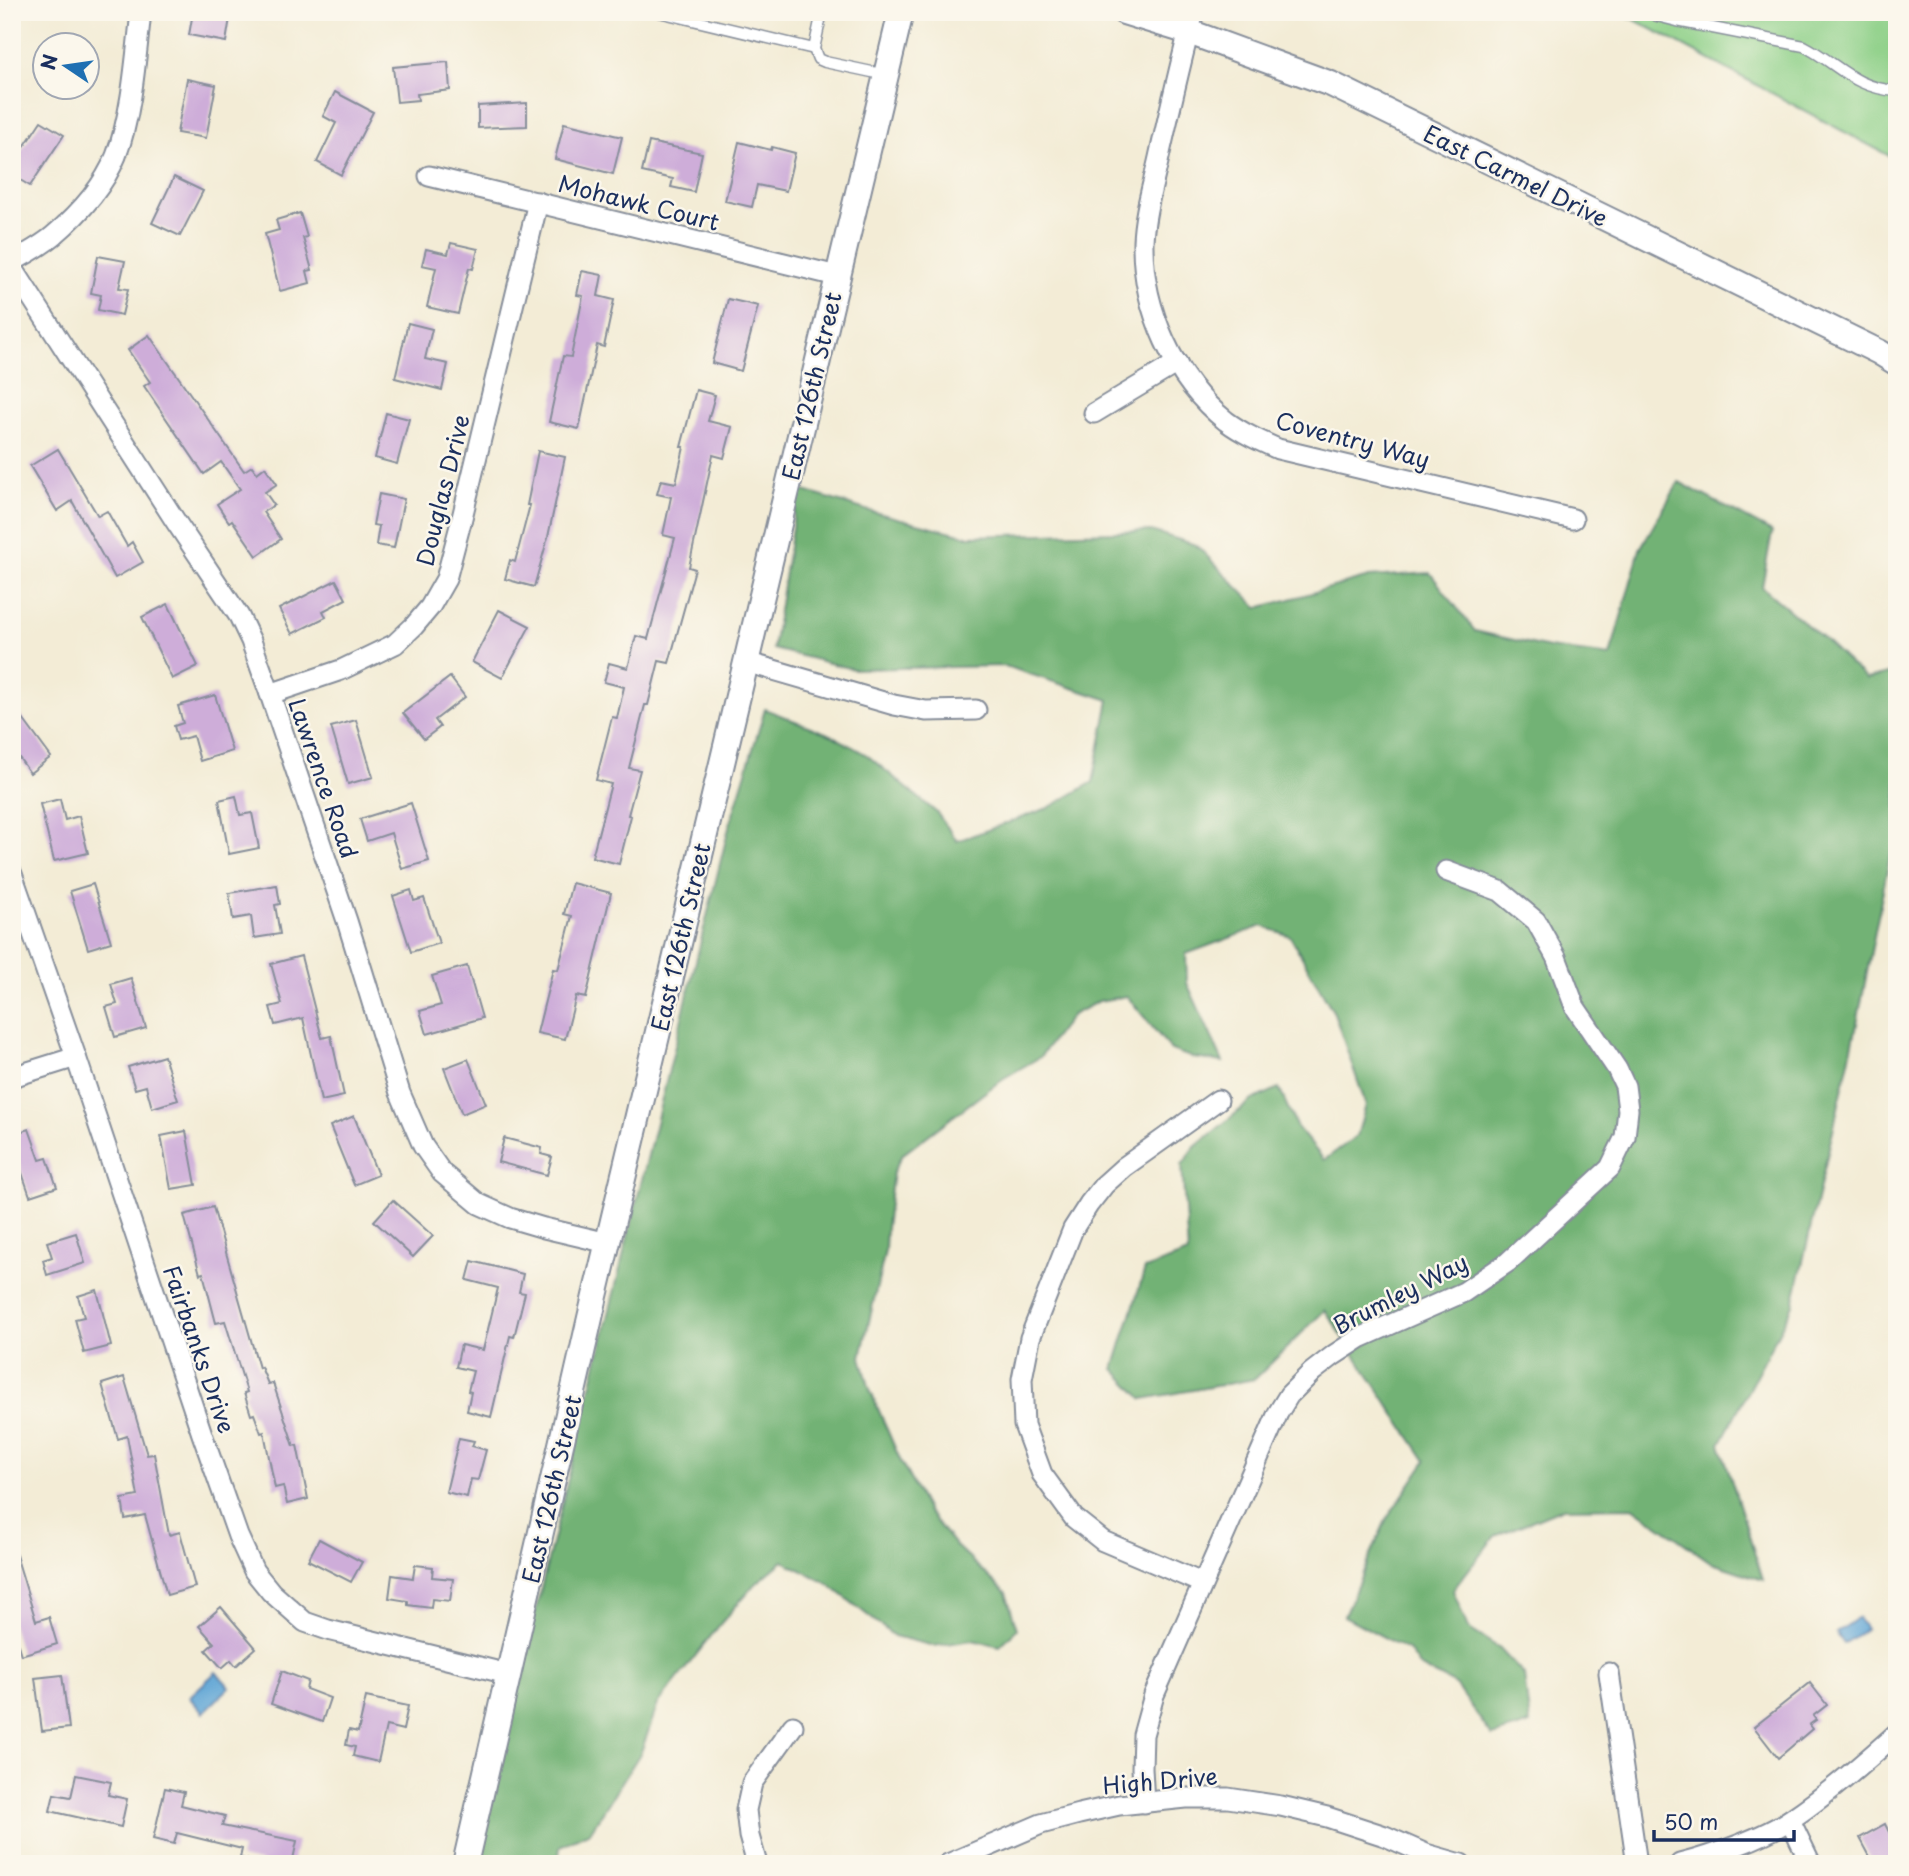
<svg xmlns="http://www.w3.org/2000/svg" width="1909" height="1876" viewBox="0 0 1909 1876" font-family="'Playpen Sans',sans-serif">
	<rect width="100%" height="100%" fill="#fbf7ec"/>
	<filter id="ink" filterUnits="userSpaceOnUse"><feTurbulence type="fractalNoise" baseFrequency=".0143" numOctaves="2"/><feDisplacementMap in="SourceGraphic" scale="14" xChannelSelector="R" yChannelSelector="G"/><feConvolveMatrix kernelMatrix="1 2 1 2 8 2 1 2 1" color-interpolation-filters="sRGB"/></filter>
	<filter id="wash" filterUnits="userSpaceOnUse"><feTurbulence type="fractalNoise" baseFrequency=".00686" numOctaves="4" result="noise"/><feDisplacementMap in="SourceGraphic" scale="28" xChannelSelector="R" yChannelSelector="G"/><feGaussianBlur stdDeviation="1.57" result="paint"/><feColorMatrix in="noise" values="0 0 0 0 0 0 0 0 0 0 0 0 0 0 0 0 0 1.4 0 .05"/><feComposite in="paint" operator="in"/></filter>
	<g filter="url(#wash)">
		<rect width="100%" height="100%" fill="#f3ecd6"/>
		<polygon fill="#8ed088" stroke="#548073" stroke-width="2" points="1620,12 1897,12 1897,160"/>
		<polygon fill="#72b274" stroke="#467069" stroke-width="2" points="1679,482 1772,532 1762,587 1828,643 1866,679 1897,672 1897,835 1888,865 1855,1034 1793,1305 1720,1444 1763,1580 1712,1563 1633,1507 1563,1508 1495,1536 1453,1590 1468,1628 1499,1648 1524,1675 1530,1724 1492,1736 1456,1685 1419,1666 1408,1650 1344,1616 1386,1520 1426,1461 1325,1310 1255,1379 1143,1399 1114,1369 1145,1269 1188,1253 1182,1165 1195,1147 1252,1100 1279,1088 1296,1126 1324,1160 1357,1136 1366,1105 1334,1013 1290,936 1262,926 1186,954 1187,983 1223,1062 1193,1058 1171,1050 1127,996 1099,1001 1072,1015 1040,1057 1004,1078 902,1155 893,1172 886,1228 885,1251 861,1357 870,1390 901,1462 928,1512 955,1545 1006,1593 1017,1629 1000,1646 972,1640 934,1646 894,1636 827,1583 783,1561 753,1586 722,1622 658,1704 641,1752 590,1832 560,1846 558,1864 473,1864 728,831 765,709 831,735 867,755 937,813 957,841 1048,808 1093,782 1109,700 1005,666 853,669 773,649 798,489 866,510 968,536 1151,531 1196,545 1258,608 1369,577 1430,573 1475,631 1549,648 1610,656 1640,549"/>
		<g fill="#5fa5d5" stroke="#3d6a9a" stroke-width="2">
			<polygon points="1858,1618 1866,1629 1844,1644 1836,1633"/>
			<polygon points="216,1672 230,1687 203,1713 189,1697"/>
		</g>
		<g id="blocks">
			<g fill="#ceadd9">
				<polygon points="193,12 231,12 226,42 189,35"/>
				<polygon points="448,62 450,90 417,94 418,100 397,102 393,67"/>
				<polygon points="187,79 216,85 206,138 177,133"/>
				<polygon points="335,92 373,112 341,175 317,162 336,123 323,116"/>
				<polygon points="527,103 527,126 478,128 478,106"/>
				<polygon points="41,121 64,135 30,186 12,175 12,165"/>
				<polygon points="564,123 622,137 613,174 555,159"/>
				<polygon points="649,142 702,153 694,192 671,187 673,179 642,172"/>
				<polygon points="739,142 771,150 772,147 795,153 786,191 757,185 752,207 725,201"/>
				<polygon points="174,177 203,191 180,236 152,223"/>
				<polygon points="300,213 307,237 303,238 312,270 307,271 310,283 280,291 265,234 279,230 276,220"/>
				<polygon points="451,243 478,249 473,269 469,268 458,314 427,307 436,268 422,265 426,249 448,254"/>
				<polygon points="98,256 125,261 119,288 128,289 122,315 98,310 101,295 91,293"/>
				<polygon points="582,271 602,275 598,296 614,300 604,347 597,345 579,429 549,422 563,356 571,357 583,296 577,295"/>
				<polygon points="728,299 758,306 741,371 712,363"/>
				<polygon points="408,323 432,329 425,359 448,364 442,390 395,378"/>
				<polygon points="149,335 244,471 252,466 257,473 265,467 277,484 265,492 274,505 263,512 281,539 257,556 232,520 229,522 217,504 240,489 221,462 204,474 144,386 150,382 128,350"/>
				<polygon points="696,390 715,395 708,421 732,427 724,458 713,455 689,567 695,569 669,663 659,661 648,705 645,705 629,768 640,770 628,815 631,816 619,864 592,857 611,784 596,780 612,717 617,718 624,687 604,682 609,663 628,668 636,636 648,639 675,538 663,535 671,497 657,494 661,480 676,483 684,447 681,447"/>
				<polygon points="386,413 409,419 397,464 375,458"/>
				<polygon points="58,449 98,516 107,511 127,546 132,542 143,562 115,578 72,501 57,511 30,466"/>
				<polygon points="538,451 565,457 548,537 534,587 505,579 510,560 515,562 530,505 527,505"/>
				<polygon points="379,494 404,499 394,548 376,545 379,526 373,525"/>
				<polygon points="336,580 346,599 323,611 326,617 292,634 279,609"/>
				<polygon points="168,604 198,666 172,679 142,617"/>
				<polygon points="499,610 530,626 502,678 472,662"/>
				<polygon points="450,677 465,697 435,720 440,727 424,739 403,713"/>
				<polygon points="215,695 232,751 200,761 193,736 178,740 174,726 183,723 178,706"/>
				<polygon points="12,704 51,757 30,773 12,748"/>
				<polygon points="356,720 373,777 348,784 331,727"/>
				<polygon points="236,796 240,815 252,813 259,848 229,854 219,800"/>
				<polygon points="60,799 65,820 79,816 88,853 54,861 40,804"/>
				<polygon points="411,803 429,861 402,869 391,833 367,841 360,819"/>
				<polygon points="572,883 611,893 586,998 576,996 565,1039 537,1033 553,969 558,970 572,916 564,914"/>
				<polygon points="93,884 111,942 88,949 70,891"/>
				<polygon points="277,885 280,904 275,905 280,934 254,938 251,916 233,919 229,893"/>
				<polygon points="411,890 414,901 424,898 439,943 411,952 393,896"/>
				<polygon points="301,956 322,1038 331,1036 344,1096 321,1101 303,1018 275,1025 270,1007 282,1004 271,964"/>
				<polygon points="467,966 482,1018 427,1034 420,1011 441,1005 432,976"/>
				<polygon points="131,978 146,1028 115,1037 106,1007 117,1004 111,984"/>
				<polygon points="164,1056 178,1100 152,1108 146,1086 135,1089 128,1067"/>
				<polygon points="468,1059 486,1104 462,1114 444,1068"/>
				<polygon points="354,1116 378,1175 354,1185 330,1126"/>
				<polygon points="29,1129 40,1160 47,1158 57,1187 30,1196 12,1144 12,1134"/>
				<polygon points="186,1131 196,1185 171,1189 161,1136"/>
				<polygon points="504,1138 542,1148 541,1154 552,1157 547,1175 498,1162"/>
				<polygon points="393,1200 433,1236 413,1257 374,1221"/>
				<polygon points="213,1207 259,1368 261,1367 268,1384 273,1383 294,1446 297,1445 308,1499 287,1504 283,1486 275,1488 264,1432 261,1433 254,1414 251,1415 244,1393 247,1392 225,1321 216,1323 203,1273 200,1274 184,1215"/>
				<polygon points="76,1233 85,1263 47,1275 43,1260 52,1257 47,1242"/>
				<polygon points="472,1261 523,1274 519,1292 525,1293 514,1337 510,1336 491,1417 467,1411 471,1392 468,1391 473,1371 456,1367 461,1345 483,1350 498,1288 467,1280"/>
				<polygon points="97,1290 111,1346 84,1353 75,1319 84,1317 78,1296"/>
				<polygon points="124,1377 147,1455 154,1454 169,1535 180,1532 195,1587 167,1595 145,1515 125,1519 122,1499 138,1496 127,1436 118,1439 102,1384"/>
				<polygon points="459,1438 474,1441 472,1446 486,1450 478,1480 471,1479 467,1497 446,1492"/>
				<polygon points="319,1539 362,1562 351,1582 308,1560"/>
				<polygon points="16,1555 36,1621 49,1617 57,1644 21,1655 12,1625 12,1556"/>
				<polygon points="415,1565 433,1567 432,1577 453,1579 450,1601 432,1599 431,1608 408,1605 408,1601 389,1598 392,1575 413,1578"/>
				<polygon points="221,1607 256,1648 236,1666 231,1660 222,1668 206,1650 214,1643 199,1626"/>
				<polygon points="282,1671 308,1681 306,1689 330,1698 322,1722 271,1704"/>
				<polygon points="62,1675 69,1728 42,1731 35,1678"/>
				<polygon points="1810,1683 1827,1705 1813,1716 1816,1720 1809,1725 1812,1729 1778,1758 1754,1727"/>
				<polygon points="366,1697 408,1706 403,1730 386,1726 378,1762 353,1756 355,1747 346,1745 349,1730 358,1732"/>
				<polygon points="76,1775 111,1782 108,1795 127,1799 121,1827 50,1811 54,1794 71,1797"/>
				<polygon points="165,1788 184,1792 181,1805 225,1816 222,1826 297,1841 292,1864 268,1864 240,1858 242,1849 177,1833 174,1844 153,1839"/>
				<polygon points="1885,1824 1890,1834 1897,1831 1897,1864 1874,1864 1860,1838"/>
			</g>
		</g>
	</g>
	<g filter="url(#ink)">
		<use href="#blocks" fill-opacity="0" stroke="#878e9a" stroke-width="2"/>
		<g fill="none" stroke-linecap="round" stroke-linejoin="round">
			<g stroke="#878e9a" stroke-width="13">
				<g id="service">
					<polyline points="659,12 814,49"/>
					<polyline points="822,12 814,49 818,59 825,62 886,75"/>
					<path d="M 1651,12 L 1657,16 L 1677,21 L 1804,46 C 1839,64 1853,88 1897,91"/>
				</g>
			</g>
			<g stroke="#878e9a" stroke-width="23">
				<g id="minor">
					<path d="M 1194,12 C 1181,59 1171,106 1160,153 C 1154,182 1144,212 1143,242 C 1142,308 1174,380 1226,421 C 1242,433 1260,441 1278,449 L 1573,519"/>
					<polyline points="429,176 837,276"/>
					<path d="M 12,262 C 26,254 41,246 53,236 C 79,214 103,188 116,156 C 132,115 136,56 141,12"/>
					<polyline points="12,267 176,522 239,616 251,641 270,694 347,921 400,1093 423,1146 442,1173 479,1204 510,1218 544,1228 608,1243"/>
					<polyline points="1094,413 1177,363"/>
					<polyline points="746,662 894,705 926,711 976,710"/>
					<polyline points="270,694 341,670 395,644 414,626 430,607 446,579 461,522 538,202"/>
					<polyline points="12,874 76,1057 202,1434 238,1536 254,1571 271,1592 305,1622 328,1630 508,1674"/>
					<polyline points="12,1077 76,1057"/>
					<polyline points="1202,1583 1103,1541 1074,1518 1042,1474 1024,1425 1022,1379 1030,1338 1073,1229 1089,1204 1104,1185 1124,1167 1218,1100"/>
					<polyline points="1609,1673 1637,1864"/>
					<polyline points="1144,1803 1142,1768 1143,1735 1154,1695 1278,1413 1289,1395 1312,1372 1334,1355 1360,1338 1464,1292 1508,1262 1610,1168 1625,1137 1628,1110 1625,1086 1617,1069 1575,1007 1556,957 1536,921 1500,891 1446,871"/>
					<polyline points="1790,1820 1811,1864"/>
					<polyline points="757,1864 749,1836 746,1810 752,1783 793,1726"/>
					<polyline points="948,1864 1041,1824 1079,1814 1119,1805 1186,1798 1228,1798 1281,1806 1327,1817 1385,1836 1426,1854 1461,1864"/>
					<path d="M 1680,1864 C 1711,1856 1765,1837 1791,1819 C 1827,1795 1865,1762 1897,1733"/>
				</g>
			</g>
			<g stroke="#878e9a" stroke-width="28">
				<g id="tertiary">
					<polyline points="1124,12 1189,32 1331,84 1879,352 1897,363"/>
					<polyline points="465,1864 595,1296 901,12"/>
				</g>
			</g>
			<use href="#service" stroke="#fff" stroke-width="10"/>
			<use href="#minor" stroke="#fff" stroke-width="19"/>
			<use href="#tertiary" stroke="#fff" stroke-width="24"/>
		</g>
	</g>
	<g text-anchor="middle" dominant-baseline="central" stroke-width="5" stroke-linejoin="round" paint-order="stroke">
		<g font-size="23" fill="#1b2f5e" stroke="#fbf7ec">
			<text transform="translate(1516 175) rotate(26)">East Carmel Drive</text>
			<text transform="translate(639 202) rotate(14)">Mohawk Court</text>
			<text transform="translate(811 386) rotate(-77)">East 126th Street</text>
			<text transform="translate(1353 439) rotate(15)">Coventry Way</text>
			<text transform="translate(442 490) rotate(-76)">Douglas Drive</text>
			<text transform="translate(324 778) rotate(71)">Lawrence Road</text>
			<text transform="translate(680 937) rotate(-77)">East 126th Street</text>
			<text transform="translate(1400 1293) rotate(-27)">Brumley Way</text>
			<text transform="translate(200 1349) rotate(71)">Fairbanks Drive</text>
			<text transform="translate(551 1489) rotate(-77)">East 126th Street</text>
			<text transform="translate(1160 1780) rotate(-5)">High Drive</text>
		</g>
	</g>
	<rect width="1909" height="1876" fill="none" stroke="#fbf7ec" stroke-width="42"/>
	<g transform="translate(66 66) rotate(283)"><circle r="33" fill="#fbf7ec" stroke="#a1a7b3" stroke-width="2"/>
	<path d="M0-5L12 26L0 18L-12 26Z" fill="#1f6fb2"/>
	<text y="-10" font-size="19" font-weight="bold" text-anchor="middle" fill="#1b2f5e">N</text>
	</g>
	<path d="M1654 1830v10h140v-10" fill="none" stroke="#1b2f5e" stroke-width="3.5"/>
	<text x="1664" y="1830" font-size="21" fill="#1b2f5e" stroke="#fbf7ec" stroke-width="5" paint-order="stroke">50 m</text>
</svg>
